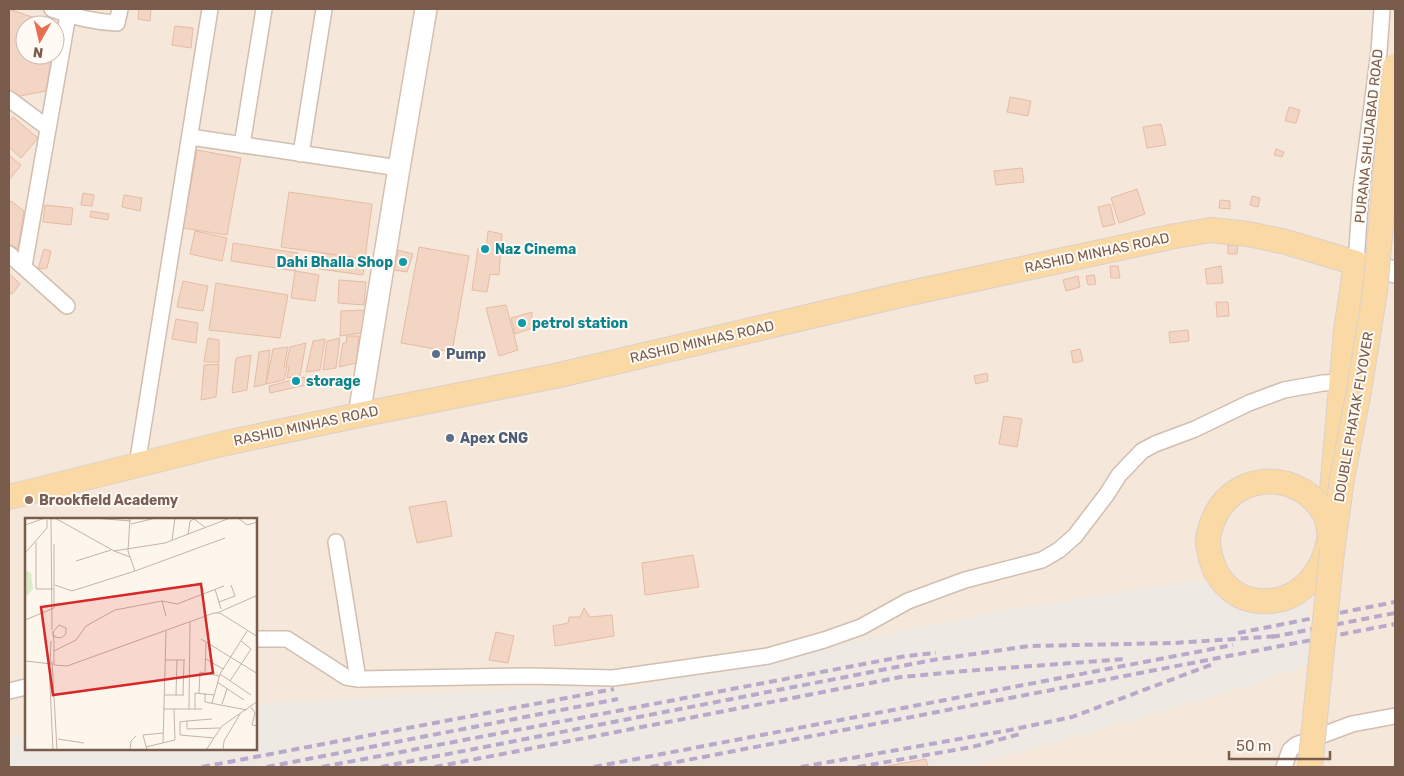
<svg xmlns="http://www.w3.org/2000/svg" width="1404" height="776" viewBox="0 0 1404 776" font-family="Rubik,sans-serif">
	<rect width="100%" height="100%" fill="#fdf6ec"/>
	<path fill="#f5e8da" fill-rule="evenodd" d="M 9,9 L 1395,9 L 1395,767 L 9,767 ZM 25,25 L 55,25 L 55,55 L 25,55 ZM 26,520 L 256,520 L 256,750 L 26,750 Z"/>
	<polygon fill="#efe9e4" points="1195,580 1218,587 1308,595 1309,663 1259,683 969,767 9,767 9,738 26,736 26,750 256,750 256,704 579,685 632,688 983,614"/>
	<g fill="#f3d5c3" stroke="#e6bba3">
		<polygon points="9,9 55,25 25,25 25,55 52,55 46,91 15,97 9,92"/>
		<polygon points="139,9 151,9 150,21 138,19"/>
		<polygon points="175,26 193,28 191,48 172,45"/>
		<polygon points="1010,97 1031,101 1028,116 1007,112"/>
		<polygon points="1289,107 1300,110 1296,123 1285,121"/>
		<polygon points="13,117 38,138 21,158 9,147 9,122"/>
		<polygon points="1161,124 1166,145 1147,148 1143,127"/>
		<polygon points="1276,149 1284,152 1282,157 1274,155"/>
		<polygon points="197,150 241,158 227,235 183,228"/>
		<polygon points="9,155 21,165 9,180"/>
		<polygon points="1022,168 1024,182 996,185 994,171"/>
		<polygon points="1137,189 1145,214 1119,223 1111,198"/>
		<polygon points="289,192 372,204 365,259 281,247"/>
		<polygon points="83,193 94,195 92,206 81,205"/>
		<polygon points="124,195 142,198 140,211 122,207"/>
		<polygon points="1252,196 1260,198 1258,207 1250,205"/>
		<polygon points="1220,200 1230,201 1230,209 1219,208"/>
		<polygon points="11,201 24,211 18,249 9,244 9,203"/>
		<polygon points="1110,204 1115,224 1103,227 1098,207"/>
		<polygon points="45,205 73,208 71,225 43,222"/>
		<polygon points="91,211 109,214 108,220 90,217"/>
		<polygon points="195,231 227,238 222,261 190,254"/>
		<polygon points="488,231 502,234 499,275 490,274 487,292 472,290 478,248 486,250"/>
		<polygon points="233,243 298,253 295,271 231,261"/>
		<polygon points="1228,245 1238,245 1237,254 1228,254"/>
		<polygon points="419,247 469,256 452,352 401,343"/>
		<polygon points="44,249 51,251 47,268 38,269"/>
		<polygon points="398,250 413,254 407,272 394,270"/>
		<polygon points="322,253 365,259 363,275 319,269"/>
		<polygon points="1110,266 1118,266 1120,278 1111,278"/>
		<polygon points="1221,266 1223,283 1207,284 1205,269"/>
		<polygon points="295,271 319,275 315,301 291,298"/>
		<polygon points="9,273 20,284 12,294 9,292"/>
		<polygon points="1094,275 1096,284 1088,285 1086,276"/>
		<polygon points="1078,276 1080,287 1066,291 1063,280"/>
		<polygon points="339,280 366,282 364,305 338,303"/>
		<polygon points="183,281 208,286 203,311 177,307"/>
		<polygon points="216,283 288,295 280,338 209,330"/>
		<polygon points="1216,302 1228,302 1229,316 1217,317"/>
		<polygon points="506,305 518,350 499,356 486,308"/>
		<polygon points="366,310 361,333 340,336 341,311"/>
		<polygon points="532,312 532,328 515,334 511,318"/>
		<polygon points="176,319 198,323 196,343 172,339"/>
		<polygon points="1188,330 1189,341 1170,343 1169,332"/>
		<polygon points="347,336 359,336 356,363 339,367 343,343 346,343"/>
		<polygon points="208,338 219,340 219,362 204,362"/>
		<polygon points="340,338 336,368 323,370 327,341"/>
		<polygon points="325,339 320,370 306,372 313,341"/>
		<polygon points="306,343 300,376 287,378 289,367 286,366 290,347"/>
		<polygon points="288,347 284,367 287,368 284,380 266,384 273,349"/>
		<polygon points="1080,349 1083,361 1073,363 1071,351"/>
		<polygon points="270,350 266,384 254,387 259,352"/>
		<polygon points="251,355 247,390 232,393 236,358"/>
		<polygon points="219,364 216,397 201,400 204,365"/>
		<polygon points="987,373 988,381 976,384 974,376"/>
		<polygon points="304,377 306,385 270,393 269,386"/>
		<polygon points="1004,416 1022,419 1017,447 999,444"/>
		<polygon points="446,501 452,536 417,543 409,507"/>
		<polygon points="693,555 699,587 645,595 642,563"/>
		<polygon points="584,608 590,617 612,615 614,636 555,646 553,626 568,623 569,617 580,617"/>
		<polygon points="496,632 514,636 508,663 489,660"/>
		<polygon points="926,759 928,767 881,767"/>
	</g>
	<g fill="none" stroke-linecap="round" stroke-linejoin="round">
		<g stroke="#d1beb0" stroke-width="18">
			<g id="street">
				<path d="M 52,9 C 73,17 95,22 117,23 L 120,9"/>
				<polyline points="9,99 48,128"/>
				<polyline points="190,137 399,168"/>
				<polyline points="242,145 264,9"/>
				<polyline points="301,154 324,9"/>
				<polyline points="9,254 67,306"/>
				<polyline points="1356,263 1361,190 1379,52 1382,9"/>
				<polyline points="24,266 68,15"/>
				<polyline points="137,465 210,9"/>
				<polyline points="336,542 358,679"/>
				<polyline points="256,639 287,639 346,677 358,679 529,676 613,678 768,656 824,640 861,627 908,601 965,580 1042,560 1059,550 1075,536 1107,494 1119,475 1142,451 1155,444 1195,429 1249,403 1284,390 1323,383 1342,382"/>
				<polyline points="9,691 26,687"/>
				<polyline points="1284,767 1290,750 1296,745 1352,724 1395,716"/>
			</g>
		</g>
		<g stroke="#d6c0b0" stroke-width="24">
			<g id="secondary">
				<polyline points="1362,264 1395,272"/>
				<polyline points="359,415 399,168 426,9"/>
			</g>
		</g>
		<g stroke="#dad1cd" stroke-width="26">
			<g id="primary">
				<polyline points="9,497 226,443 359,415 555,376 901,295 1175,236 1211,230 1248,234 1286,242 1356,263 1346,331 1332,491"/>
				<path d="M 1216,572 C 1226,589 1240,600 1260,601 C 1298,604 1323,574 1329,540"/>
			</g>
		</g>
		<use href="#street" stroke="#fff" stroke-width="15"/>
		<use href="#secondary" stroke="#fff" stroke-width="21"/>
		<use href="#primary" stroke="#fbd9a5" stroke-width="24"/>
		<g stroke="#b9a8c9" stroke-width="4" stroke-dasharray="8 5" stroke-linecap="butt">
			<polyline points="1238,633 1395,602"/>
			<polyline points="1272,637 1395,613"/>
			<polyline points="202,767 614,689"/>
			<polyline points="267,767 618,699"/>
			<polyline points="322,767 906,656 936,653"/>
			<polyline points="381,767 933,660 1029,646 1174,643 1279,636"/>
			<polyline points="435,767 901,677 965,671 1126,659"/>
			<polyline points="594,767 1233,645"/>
			<polyline points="651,767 1395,624"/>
			<polyline points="801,767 1010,730 1072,717 1213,664"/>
			<polyline points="858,767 972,747 1020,734"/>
		</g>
		<g stroke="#dad1cd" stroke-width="26" stroke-linecap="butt">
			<g id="primary-bridge">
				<path d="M 1216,572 C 1211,561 1208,551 1208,539 C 1209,530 1212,522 1216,514 C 1239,470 1302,471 1325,515 C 1329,522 1329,532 1330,541"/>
				<polyline points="1310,767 1332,552 1342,479 1359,391 1375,292 1395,66"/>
			</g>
		</g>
		<use href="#primary-bridge" stroke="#fbd9a5" stroke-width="24"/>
	</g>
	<g fill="#0f9aa8" stroke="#fffaf3" stroke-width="2">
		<circle cx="485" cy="249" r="5"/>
		<circle cx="403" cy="262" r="5"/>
		<circle cx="522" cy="323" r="5"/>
		<circle cx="296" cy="381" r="5"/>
	</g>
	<g fill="#5c6f8a" stroke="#fffaf3" stroke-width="2">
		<circle cx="436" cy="354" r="5"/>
		<circle cx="450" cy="438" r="5"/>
	</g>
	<circle fill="#8d6e63" stroke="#fffaf3" stroke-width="2" cx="29" cy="500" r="5"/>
	<g text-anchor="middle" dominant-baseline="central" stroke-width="4" stroke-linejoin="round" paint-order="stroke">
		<g font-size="14" fill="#7a5c4d" stroke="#fffaf3">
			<text transform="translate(1369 136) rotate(-84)">PURANA SHUJABAD ROAD</text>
			<text transform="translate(1097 253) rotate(-12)">RASHID MINHAS ROAD</text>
			<text transform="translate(702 342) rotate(-13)">RASHID MINHAS ROAD</text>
			<text transform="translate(1354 417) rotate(-80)">DOUBLE PHATAK FLYOVER</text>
			<text transform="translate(306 426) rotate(-12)">RASHID MINHAS ROAD</text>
		</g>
		<g font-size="14" font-weight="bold" fill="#0d838f" stroke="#fffaf3" text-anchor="start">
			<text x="495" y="249">Naz Cinema</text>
			<text x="393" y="262" text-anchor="end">Dahi Bhalla Shop</text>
			<text x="532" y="323">petrol station</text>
			<text x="306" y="381">storage</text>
		</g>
		<g font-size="14" font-weight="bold" fill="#4e5e75" stroke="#fffaf3" text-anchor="start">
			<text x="446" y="354">Pump</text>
			<text x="460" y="438">Apex CNG</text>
		</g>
		<g font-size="14" font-weight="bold" fill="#785e54" stroke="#fffaf3" text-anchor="start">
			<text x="39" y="500">Brookfield Academy</text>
		</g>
	</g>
	<g transform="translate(25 518)">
		<rect width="232" height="232" fill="#fdf6ec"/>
		<path d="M 0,52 L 6,55 L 8,71 L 0,80 Z" fill="#d8ecc9"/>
		<path fill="none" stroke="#c5b3a7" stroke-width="1" d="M 26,0 L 27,112M 30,0 L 89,33 L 140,25 L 205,0M 68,0 L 106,3M 213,0 L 222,7 L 233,4M 106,6 L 131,0M 0,7 L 20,0M 163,17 L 165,3 L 169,1 L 181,10M 147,22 L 150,0M 11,24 L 11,71 L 28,71M 89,33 L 105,39M 0,35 L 22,10 L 22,2M 51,43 L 86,32M 110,53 L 200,20M 30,67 L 47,73 L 110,53 L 103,33 L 105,0M 190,71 L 196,91M 137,83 L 141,98M 194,84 L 210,78 L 206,67M 192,95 L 233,77M 0,102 L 29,90 L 29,26M 28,113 L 28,116 L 29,117 L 30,119 L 36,120 L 41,116 L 41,110 L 34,107 L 28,114 L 29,124 L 29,147 L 42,148 L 189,95 L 195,95 L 233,119M 176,121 L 233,156M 29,133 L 51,122 L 61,108 L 90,92 L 137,83 L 152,86 L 199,68M 181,141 L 198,151M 140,142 L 160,142M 0,143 L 27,146M 27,143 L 32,232M 24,146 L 28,232M 25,147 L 26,123M 180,154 L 181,125M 195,156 L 226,177M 205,163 L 226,131 L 216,123M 192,164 L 219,182M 174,175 L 175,154 L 194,158M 180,175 L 180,184 L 222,192M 139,177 L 159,177M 151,177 L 152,142M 158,177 L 159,142M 187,185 L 195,156 L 222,113M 197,186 L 202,171M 226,189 L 230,195 L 227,207 L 233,208M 139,191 L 177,191M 164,191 L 165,104M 170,191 L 170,175 L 189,177M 187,201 L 162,203 L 162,211 L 195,210M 162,203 L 155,204 L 155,217 L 189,220M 33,221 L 59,225M 138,225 L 141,113M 121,229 L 150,222 L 149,191M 105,232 L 106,223 L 111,218M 122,232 L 118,217 L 138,215M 181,232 L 197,208 L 233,183M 198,232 L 199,223 L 215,196"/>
		<path fill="#d62828" fill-opacity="0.15" stroke="#d62828" stroke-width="2.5" d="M 176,66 L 188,155 L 28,177 L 16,89 Z"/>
		<rect width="232" height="232" fill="none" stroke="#7a5c4d" stroke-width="2.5"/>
	</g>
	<rect width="1404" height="776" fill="none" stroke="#7a5c4d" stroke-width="20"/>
	<g transform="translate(40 40) rotate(188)"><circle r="24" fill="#fffaf3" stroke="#cabbb1"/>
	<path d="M0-4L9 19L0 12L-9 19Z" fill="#e76f51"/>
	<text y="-8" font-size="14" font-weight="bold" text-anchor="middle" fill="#7a5c4d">N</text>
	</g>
	<path d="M1229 751v8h101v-8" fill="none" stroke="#7a5c4d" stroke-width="2.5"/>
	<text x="1236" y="751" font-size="15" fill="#7a5c4d" stroke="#fffaf3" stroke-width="4" paint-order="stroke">50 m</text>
</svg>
